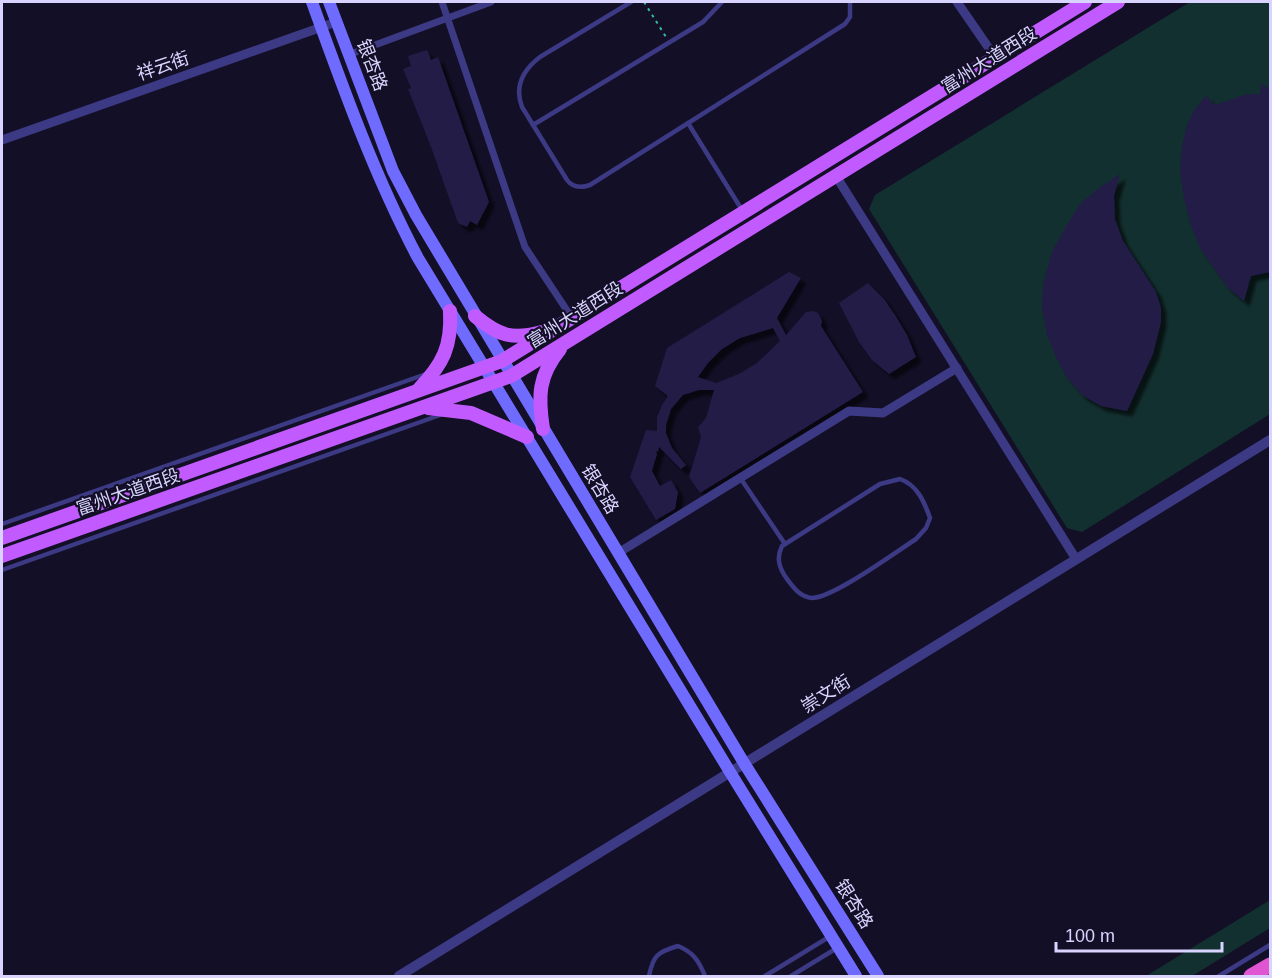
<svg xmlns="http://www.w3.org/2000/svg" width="1272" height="978" viewBox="0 0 1272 978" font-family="Arial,'Noto Sans SC',sans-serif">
	<defs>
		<filter id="shadow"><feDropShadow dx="5.5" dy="5.5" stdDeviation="1.5" flood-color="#0009"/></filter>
	</defs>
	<rect width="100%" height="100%" fill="#130f26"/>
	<g fill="#12302f">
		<polygon points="1190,2 1270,2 1270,414 1082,532 1067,528 869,209 875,195"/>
		<polygon points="1270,900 1270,928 1192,976 1146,976"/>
	</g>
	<g fill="#241b47" fill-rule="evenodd" filter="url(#shadow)">
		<polygon points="427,50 431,60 438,57 489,202 477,225 470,221 467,227 458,223 431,147 408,89 411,88 403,69 411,66 408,56"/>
		<polygon points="1261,84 1270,90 1270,272 1251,276 1244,301 1227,287 1200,248 1190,223 1184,198 1180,172 1182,148 1186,128 1194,110 1206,96 1215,105 1247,94 1260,94"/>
		<polygon points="1120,174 1114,196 1115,219 1123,241 1156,292 1161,308 1161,322 1153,354 1127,411 1101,406 1082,395 1066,376 1057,359 1047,335 1042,307 1043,285 1051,254 1064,230 1080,204 1099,188"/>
		<path d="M 789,272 L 801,278 L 777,318 L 786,335 L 806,312 L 813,311 L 818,313 L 822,321 L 821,326 L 863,392 L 700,493 L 689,477 L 701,437 L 698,427 L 706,418 L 714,390 L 699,390 L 683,395 L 671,409 L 666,425 L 666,433 L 672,448 L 686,465 L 681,469 L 659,447 L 658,452 L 656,451 L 657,454 L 652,471 L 660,486 L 671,480 L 678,492 L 675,509 L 656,520 L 630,477 L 646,430 L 657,431 L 657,417 L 662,405 L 668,396 L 655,386 L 667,348 ZM 773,328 L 780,341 L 757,363 L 739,374 L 716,383 L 698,377 L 708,363 L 722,349 L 740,338 Z"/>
		<polygon points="868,283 884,299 895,315 907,335 916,357 889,374 872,360 859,342 839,303"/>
	</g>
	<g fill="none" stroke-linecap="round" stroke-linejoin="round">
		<polyline stroke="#2fb8b0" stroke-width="2" stroke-dasharray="3 4.5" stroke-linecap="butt" points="644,2 666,37"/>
		<g stroke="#3d3a85" stroke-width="4.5">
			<path d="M 631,2 L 540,57 C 523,70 514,86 522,107 L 567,180 C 573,188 581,188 590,185 L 845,24 L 850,17 L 850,2"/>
			<polyline points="688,123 742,210"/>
			<polyline points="533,125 703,22 722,2"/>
			<polyline points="741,479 785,544"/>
			<path d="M 900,479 C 917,485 924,501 930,518 L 926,528 L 916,539 C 896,552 833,598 812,598 C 800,597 794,588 787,579 C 779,568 776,558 782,546 L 880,484 Z"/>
			<polyline points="2,524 426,374"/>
			<polyline points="2,570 443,414"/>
			<path d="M 649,976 C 653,956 657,952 678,946 C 693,952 699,961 705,976"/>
			<polyline points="765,976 829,937"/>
			<polyline points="791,976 837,948"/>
			<polyline points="1219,976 1270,945"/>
		</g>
		<g stroke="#3d3a85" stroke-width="7">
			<polyline points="442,2 525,247 572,318"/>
			<polyline points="348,55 491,2"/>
		</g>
		<g stroke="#3d3a85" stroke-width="9">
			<polyline points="957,2 995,57"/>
			<polyline points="2,140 336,22"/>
			<polyline points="836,176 1076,559"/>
			<polyline points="618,553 849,411 883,413 957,368"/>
		</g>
		<polyline stroke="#3d3a85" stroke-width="10" points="399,976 1270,440"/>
		<g stroke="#6f6bff" stroke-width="12">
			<path d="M 312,2 C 343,88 375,177 418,258 L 730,772 L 856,976"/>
			<polyline points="329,2 393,171 416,215 744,763 878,976"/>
		</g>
		<g stroke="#c25bff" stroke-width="14">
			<path d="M 475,316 C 499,336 512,340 542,332"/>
			<path d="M 419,389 C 443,364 452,346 450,311"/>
			<polyline points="428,408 471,413 527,437"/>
			<path d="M 543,429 C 538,396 538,376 560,349"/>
			<polyline points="2,538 502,361 1085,2"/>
			<polyline points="2,556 511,376 1118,2"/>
		</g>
		<polyline stroke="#e055d1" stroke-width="15" points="1251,976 1270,965"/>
	</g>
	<g text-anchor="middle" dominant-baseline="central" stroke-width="4.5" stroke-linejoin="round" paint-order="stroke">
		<g font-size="18" fill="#d9d4ff" stroke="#130f26">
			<text transform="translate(989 60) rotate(-32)">富州大道西段</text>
			<text transform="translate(372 65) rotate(69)">银杏路</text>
			<text transform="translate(163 66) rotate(-19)">祥云街</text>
			<text transform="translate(575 315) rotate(-32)">富州大道西段</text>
			<text transform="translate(600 489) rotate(59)">银杏路</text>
			<text transform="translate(128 492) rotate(-19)">富州大道西段</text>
			<text transform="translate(826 694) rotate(-32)">崇文街</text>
			<text transform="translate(854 904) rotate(58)">银杏路</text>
		</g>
	</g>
	<rect width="1272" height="978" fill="none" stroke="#d9d4ff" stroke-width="6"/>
	<path d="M1056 942v9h166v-9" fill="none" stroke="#d9d4ff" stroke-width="3"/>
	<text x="1065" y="942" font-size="18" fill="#d9d4ff" stroke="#130f26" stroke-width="4.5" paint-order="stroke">100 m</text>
</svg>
